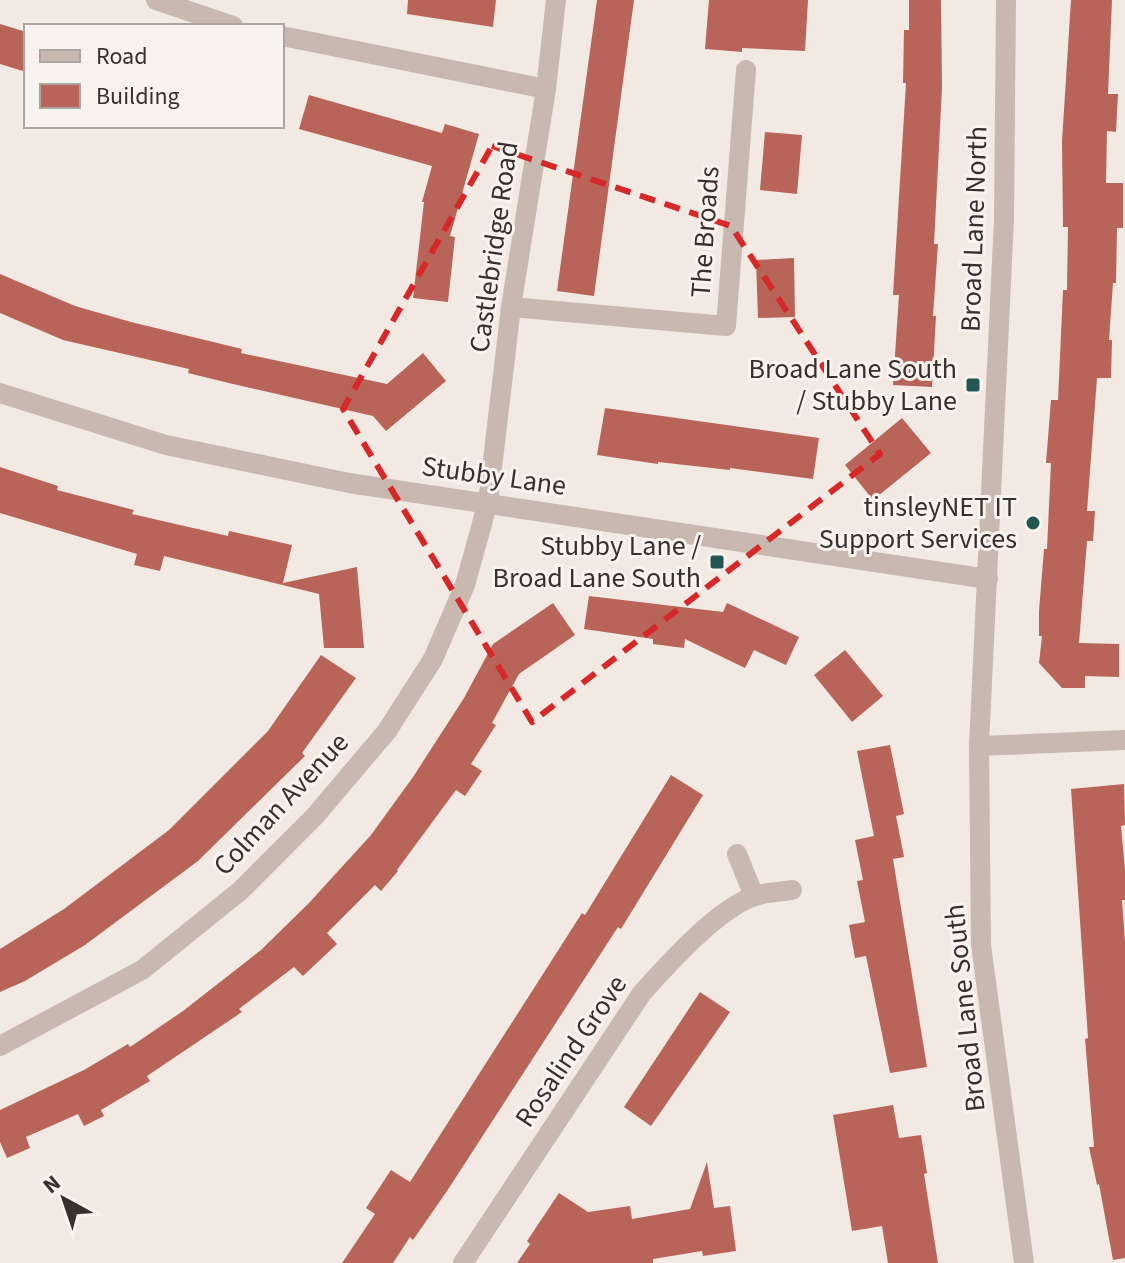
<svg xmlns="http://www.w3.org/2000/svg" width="1125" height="1263" viewBox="0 0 1125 1263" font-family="'Source Sans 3',sans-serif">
	<rect width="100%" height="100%" fill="#f2e9e3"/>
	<g fill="#b96459">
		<polygon points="408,0 496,0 493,27 407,14"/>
		<polygon points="597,0 634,0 594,296 557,291"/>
		<polygon points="709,0 808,0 805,51 742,48 742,52 705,49"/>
		<polygon points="909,0 941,0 942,88 934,244 938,244 933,316 936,316 932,387 893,385 899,295 893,295 906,83 903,83 904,30 909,30"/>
		<polygon points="1071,0 1112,0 1108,94 1118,94 1116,132 1107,131 1106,183 1123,183 1123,228 1117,228 1116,283 1113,283 1109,340 1112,340 1111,378 1097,378 1087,511 1095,511 1093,541 1087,541 1079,643 1119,644 1119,677 1085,676 1085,688 1062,688 1039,663 1042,636 1039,636 1039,611 1044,549 1047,549 1051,463 1046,463 1051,400 1058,400 1063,290 1067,290 1068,227 1063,227 1062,141"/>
		<polygon points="0,24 26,32 26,72 0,64"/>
		<polygon points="309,95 442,133 445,124 479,134 450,236 455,237 448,302 413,298 424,202 422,202 432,166 299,129"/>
		<polygon points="765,132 802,135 797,194 760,190"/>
		<polygon points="794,258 795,317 758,318 756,260"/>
		<polygon points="0,274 75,306 131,322 242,349 241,353 387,384 423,353 446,381 386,431 373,416 233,384 188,373 189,369 63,340 0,313"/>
		<polygon points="605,408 819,438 813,479 730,468 730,470 658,462 658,464 597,455"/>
		<polygon points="902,418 931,453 873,500 845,465"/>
		<polygon points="0,467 58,486 57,490 134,510 132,514 228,536 229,531 292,545 283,583 357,567 364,648 324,648 319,594 164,556 160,571 134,565 137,554 0,513"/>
		<polygon points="589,596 723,612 727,603 799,637 786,665 754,650 745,668 685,639 684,648 653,644 653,639 584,629"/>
		<polygon points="553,603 575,635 519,674 492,723 496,725 471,764 482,771 465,796 456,790 397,870 398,871 381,891 375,885 327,933 337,944 303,976 294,967 239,1009 242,1012 147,1076 150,1081 101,1110 104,1116 84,1126 78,1114 26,1137 30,1148 7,1158 0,1142 0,1110 84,1070 128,1044 130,1047 183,1011 261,950 309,903 371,835 413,777 464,698 493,644"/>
		<polygon points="845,650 883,696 852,722 814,675"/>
		<polygon points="321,655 356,678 302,753 305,756 198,861 85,945 25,981 0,992 0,949 64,909 169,830 268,731"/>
		<polygon points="890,745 904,814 896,816 904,857 893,859 927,1067 890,1073 866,956 855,958 849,925 865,922 857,881 863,880 855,840 874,836 857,751"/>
		<polygon points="671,775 703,795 621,929 618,927 447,1191 413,1240 410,1237 393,1263 342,1263 375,1214 366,1208 391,1170 410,1182 582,913 585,915"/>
		<polygon points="1124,784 1125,825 1121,826 1125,870 1125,900 1122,900 1125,942 1125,1258 1113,1260 1099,1184 1097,1185 1089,1147 1094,1147 1085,1039 1088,1038 1071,789"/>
		<polygon points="700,992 730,1012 651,1126 624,1107"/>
		<polygon points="893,1105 899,1138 921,1135 927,1173 924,1174 938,1263 888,1263 882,1226 852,1231 833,1115"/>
		<polygon points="707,1162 714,1208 730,1206 736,1251 703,1256 702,1251 653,1259 653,1263 517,1263 530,1244 527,1241 559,1193 588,1212 630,1206 632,1219 690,1209"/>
	</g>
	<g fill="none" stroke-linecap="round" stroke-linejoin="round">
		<g stroke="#c9b8b0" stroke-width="20">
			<polyline points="156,0 233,26"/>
			<polyline points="1006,0 1004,219 979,746 981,945 1024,1263"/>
			<polyline points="282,36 546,89"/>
			<polyline points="511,307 726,326 746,70"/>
			<polyline points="0,393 166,445 349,483 988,579"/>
			<polyline points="979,746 1125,740"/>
			<polyline points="737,854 754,896"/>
			<polyline points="0,1046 142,970 240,891 315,816 387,731 433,659 465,585 488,502 511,307 546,89 556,0"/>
			<path d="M 463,1263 L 642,993 C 668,964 718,908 755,896 C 767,892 780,892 792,890"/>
		</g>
	</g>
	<path fill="none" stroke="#d62828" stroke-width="6" stroke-dasharray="16 10" stroke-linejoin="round" d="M 492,146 L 731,226 L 880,454 L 532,722 L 343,409 Z"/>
	<g fill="#265653" stroke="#f9f3ef" stroke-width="3">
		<rect x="965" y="377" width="16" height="16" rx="4"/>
		<circle cx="1033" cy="523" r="8"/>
		<rect x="709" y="554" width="16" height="16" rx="4"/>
	</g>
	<g text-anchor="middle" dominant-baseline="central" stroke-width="6" stroke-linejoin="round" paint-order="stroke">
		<g font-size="28" fill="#392f2d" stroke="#f9f3ef">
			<text transform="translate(974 229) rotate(-88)">Broad Lane North</text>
			<text transform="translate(705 232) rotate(-86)">The Broads</text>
			<text transform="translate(494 247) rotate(-82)">Castlebridge Road</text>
			<text transform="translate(494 476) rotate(8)">Stubby Lane</text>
			<text transform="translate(281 804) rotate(-47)">Colman Avenue</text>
			<text transform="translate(965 1008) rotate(-96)">Broad Lane South</text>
			<text transform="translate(571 1051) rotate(-56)">Rosalind Grove</text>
		</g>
		<g font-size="28" fill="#392f2d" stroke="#f9f3ef" text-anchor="end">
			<text x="957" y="369">Broad Lane South<tspan x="957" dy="32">/ Stubby Lane</tspan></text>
			<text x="1017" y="507">tinsleyNET IT<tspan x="1017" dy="32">Support Services</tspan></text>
			<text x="701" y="546">Stubby Lane /<tspan x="701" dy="32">Broad Lane South</tspan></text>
		</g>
	</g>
	<rect x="24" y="24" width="260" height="104" fill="#f9f3ef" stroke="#aca5a1" stroke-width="2"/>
	<rect x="40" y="50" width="40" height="12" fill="#c9b8b0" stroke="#aca5a1" stroke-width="2"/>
	<text x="96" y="64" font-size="24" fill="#392f2d">Road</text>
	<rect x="40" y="84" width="40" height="24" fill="#b96459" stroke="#aca5a1" stroke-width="2"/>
	<text x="96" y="104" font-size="24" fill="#392f2d">Building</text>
	<g transform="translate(64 1199) rotate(320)" stroke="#f9f3ef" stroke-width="6" paint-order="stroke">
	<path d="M0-6L14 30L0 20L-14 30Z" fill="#392f2d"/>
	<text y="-12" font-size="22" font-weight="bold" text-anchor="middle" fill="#392f2d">N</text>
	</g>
</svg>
